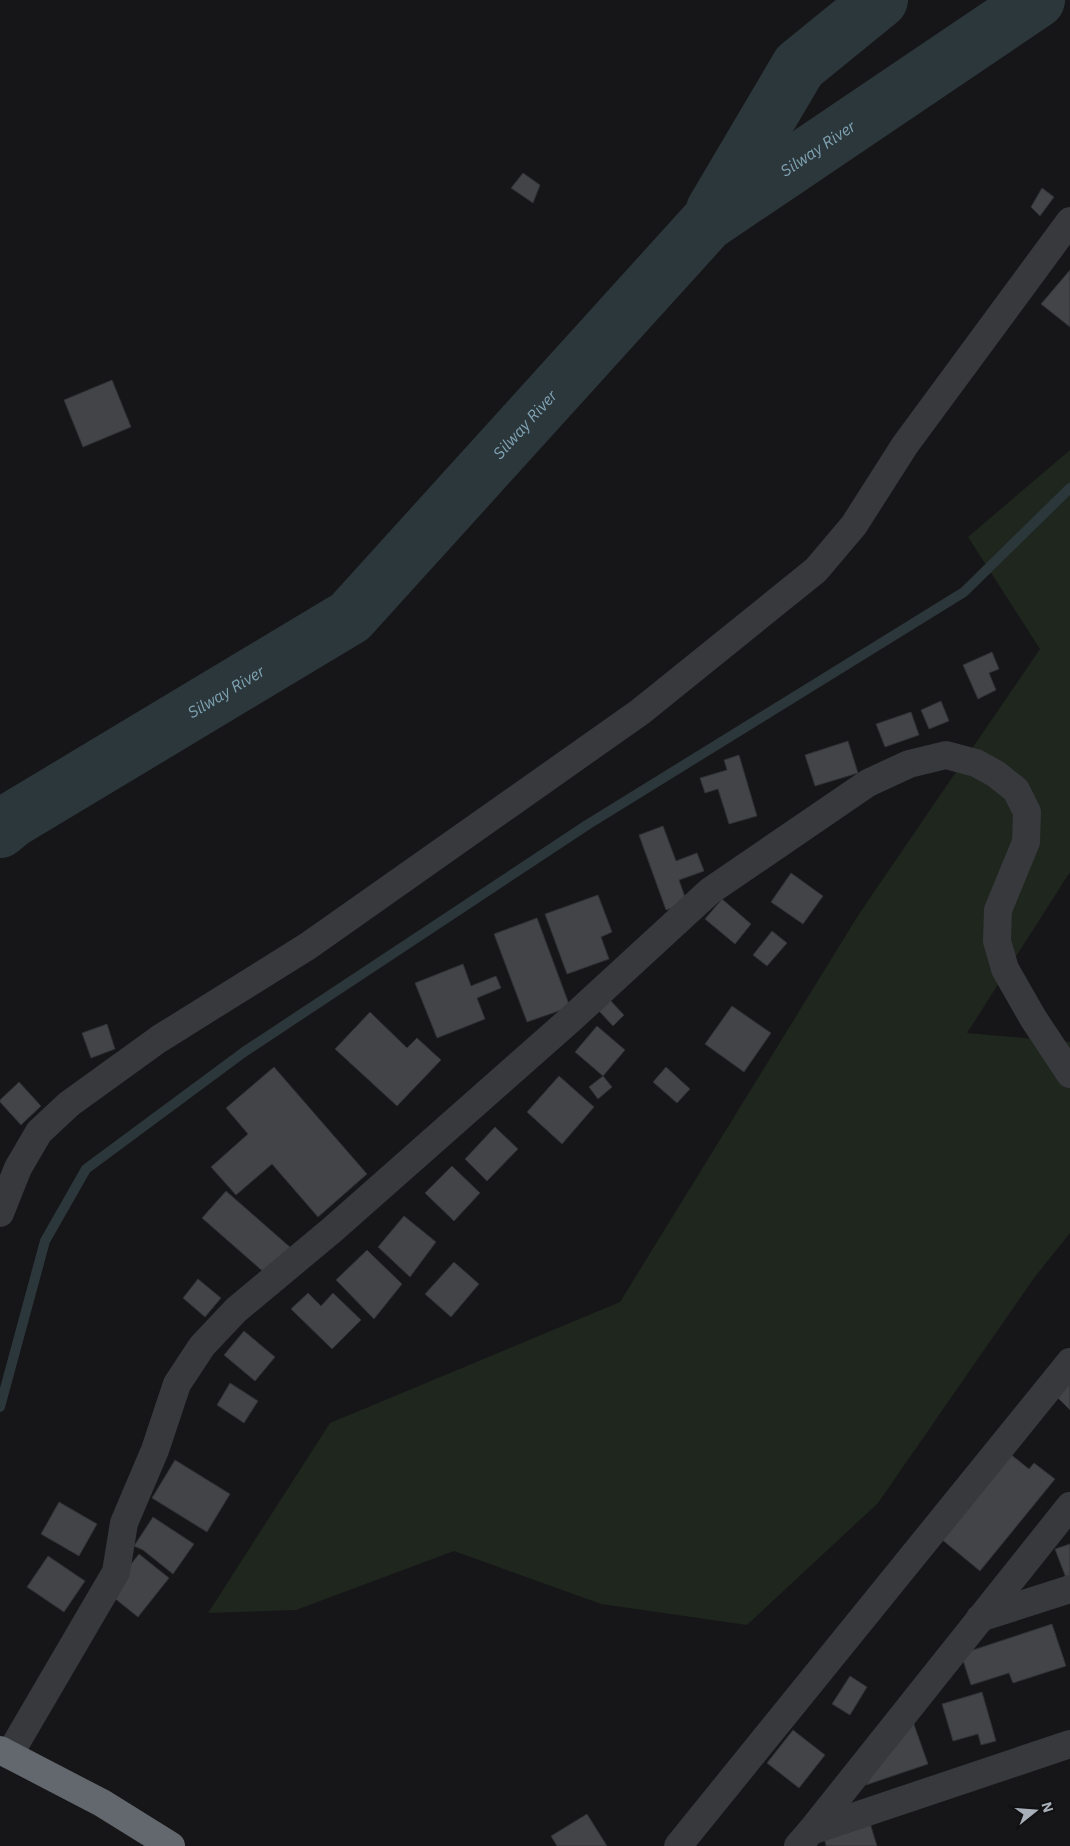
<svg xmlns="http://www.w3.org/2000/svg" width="1070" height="1846" viewBox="0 0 1070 1846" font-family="'IBM Plex Sans',sans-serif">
	<rect width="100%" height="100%" fill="#161618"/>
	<polygon fill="#1e261e" points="1070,450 1070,872 967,1033 1070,1042 1070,1233 1034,1278 878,1503 747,1625 601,1604 454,1551 296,1610 208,1613 330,1423 620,1302 859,914 1040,649 968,537"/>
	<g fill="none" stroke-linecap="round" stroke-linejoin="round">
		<polyline stroke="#2c373c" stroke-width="10" points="0,1407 45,1241 86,1169 244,1052 587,825 964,592 1070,488"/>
		<g stroke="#2c373c" stroke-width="56">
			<polyline points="714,210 799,66 880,0"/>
			<path id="s1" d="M 0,830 L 12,820 L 350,617 L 707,223 L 1037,0"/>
		</g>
	</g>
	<g fill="#424448" stroke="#303134">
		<polygon points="523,173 540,185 533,203 511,188"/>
		<polygon points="1042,188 1054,197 1040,216 1031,207"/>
		<polygon points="1070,270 1070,327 1041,304"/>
		<polygon points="112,380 131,427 83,447 64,400"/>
		<polygon points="992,652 999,669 989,673 996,690 978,699 963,665"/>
		<polygon points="941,701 949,721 929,729 921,710"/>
		<polygon points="911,712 919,735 885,747 876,724"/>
		<polygon points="848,741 858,773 815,786 805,755"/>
		<polygon points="739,755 757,816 729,824 718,789 705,793 700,778 727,770 724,760"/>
		<polygon points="663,826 676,861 697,853 704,871 679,880 687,903 666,910 639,835"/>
		<polygon points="791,873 823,896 803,924 771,902"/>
		<polygon points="598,895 612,932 601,937 609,959 567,974 545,914"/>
		<polygon points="722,899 751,924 735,944 705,919"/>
		<polygon points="537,918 570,1007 527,1022 494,934"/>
		<polygon points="772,931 787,943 767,966 753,955"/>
		<polygon points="463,964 471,986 496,976 501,988 477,998 485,1019 437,1038 415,983"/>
		<polygon points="609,999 624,1015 613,1026 598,1010"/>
		<polygon points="732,1006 771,1033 744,1072 705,1044"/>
		<polygon points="370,1012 407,1048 417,1038 441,1060 397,1106 335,1049"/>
		<polygon points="107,1024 115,1049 91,1058 82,1033"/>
		<polygon points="597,1026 625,1050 603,1076 575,1052"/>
		<polygon points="274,1067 367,1174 318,1217 272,1164 236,1195 211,1167 248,1134 226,1108"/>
		<polygon points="666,1067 690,1089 677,1103 653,1082"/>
		<polygon points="559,1076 594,1107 562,1144 527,1112"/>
		<polygon points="603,1076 612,1087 598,1099 589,1087"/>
		<polygon points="19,1082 41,1106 21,1125 0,1102 0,1100"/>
		<polygon points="495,1127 518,1149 487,1181 465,1159"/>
		<polygon points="452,1166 480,1193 454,1221 425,1193"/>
		<polygon points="226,1191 291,1248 267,1275 202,1218"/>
		<polygon points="404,1216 436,1242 410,1277 378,1247"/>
		<polygon points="367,1250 402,1284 374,1319 336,1280"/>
		<polygon points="454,1262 479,1284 451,1317 425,1294"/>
		<polygon points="198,1279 221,1298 205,1317 183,1298"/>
		<polygon points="308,1293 321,1306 333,1293 361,1320 332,1349 291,1309"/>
		<polygon points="244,1331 275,1357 255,1381 224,1355"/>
		<polygon points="1070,1382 1070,1410 1056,1396"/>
		<polygon points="230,1383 258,1401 244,1423 217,1405"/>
		<polygon points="1009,1453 1029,1469 1034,1463 1055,1479 980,1571 940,1538"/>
		<polygon points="175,1460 230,1494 207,1532 152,1498"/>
		<polygon points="59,1502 97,1524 79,1556 41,1534"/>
		<polygon points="153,1517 194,1544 173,1574 143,1550 134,1546"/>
		<polygon points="1070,1544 1070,1577 1066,1578 1055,1549"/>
		<polygon points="139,1554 169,1578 138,1617 108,1593"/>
		<polygon points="48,1556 85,1581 64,1612 27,1587"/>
		<polygon points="1052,1624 1066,1666 1013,1683 1009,1673 971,1685 961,1654"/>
		<polygon points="850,1676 867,1687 850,1715 832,1704"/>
		<polygon points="982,1692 996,1741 981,1745 978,1734 953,1741 942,1704"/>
		<polygon points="912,1719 928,1764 866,1785 891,1743"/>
		<polygon points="793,1730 825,1755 799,1788 767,1763"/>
		<polygon points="587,1814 607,1846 557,1846 551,1836"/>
		<polygon points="870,1823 877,1846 826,1846 824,1838"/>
	</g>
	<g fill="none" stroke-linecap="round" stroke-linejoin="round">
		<g stroke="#37393d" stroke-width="28">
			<polyline points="0,1213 18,1168 39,1132 69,1104 159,1039 308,946 640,712 816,570 854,525 905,445 1070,221"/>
			<polyline points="980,1618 1070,1589"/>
			<polyline points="9,1755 116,1572 124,1523 155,1450 177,1384 202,1346 236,1310 332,1230 572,1018 710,891 868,783 909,764 946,755 976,763 996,774 1016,790 1027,812 1026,842 998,910 997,941 1005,969 1033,1018 1070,1074"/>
			<polyline points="811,1831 1070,1506"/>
			<polyline points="678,1846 1070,1362"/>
			<polyline points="798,1846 811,1831 1070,1744"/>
		</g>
		<polyline stroke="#63686e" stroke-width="28" points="0,1750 102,1803 171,1846"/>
	</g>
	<g text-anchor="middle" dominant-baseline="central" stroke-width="4" stroke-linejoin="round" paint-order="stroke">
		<g font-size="16" font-style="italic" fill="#7fa3b3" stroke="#111113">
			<text stroke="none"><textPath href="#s1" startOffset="1075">Silway River</textPath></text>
			<text stroke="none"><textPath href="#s1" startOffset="670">Silway River</textPath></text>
			<text stroke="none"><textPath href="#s1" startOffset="265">Silway River</textPath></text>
		</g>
	</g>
	<g transform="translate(1035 1811) rotate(73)" stroke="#111113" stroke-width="4" paint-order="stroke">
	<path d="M0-4L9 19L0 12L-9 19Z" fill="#a8afb8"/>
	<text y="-8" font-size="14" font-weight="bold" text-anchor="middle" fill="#a8afb8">N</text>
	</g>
</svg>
